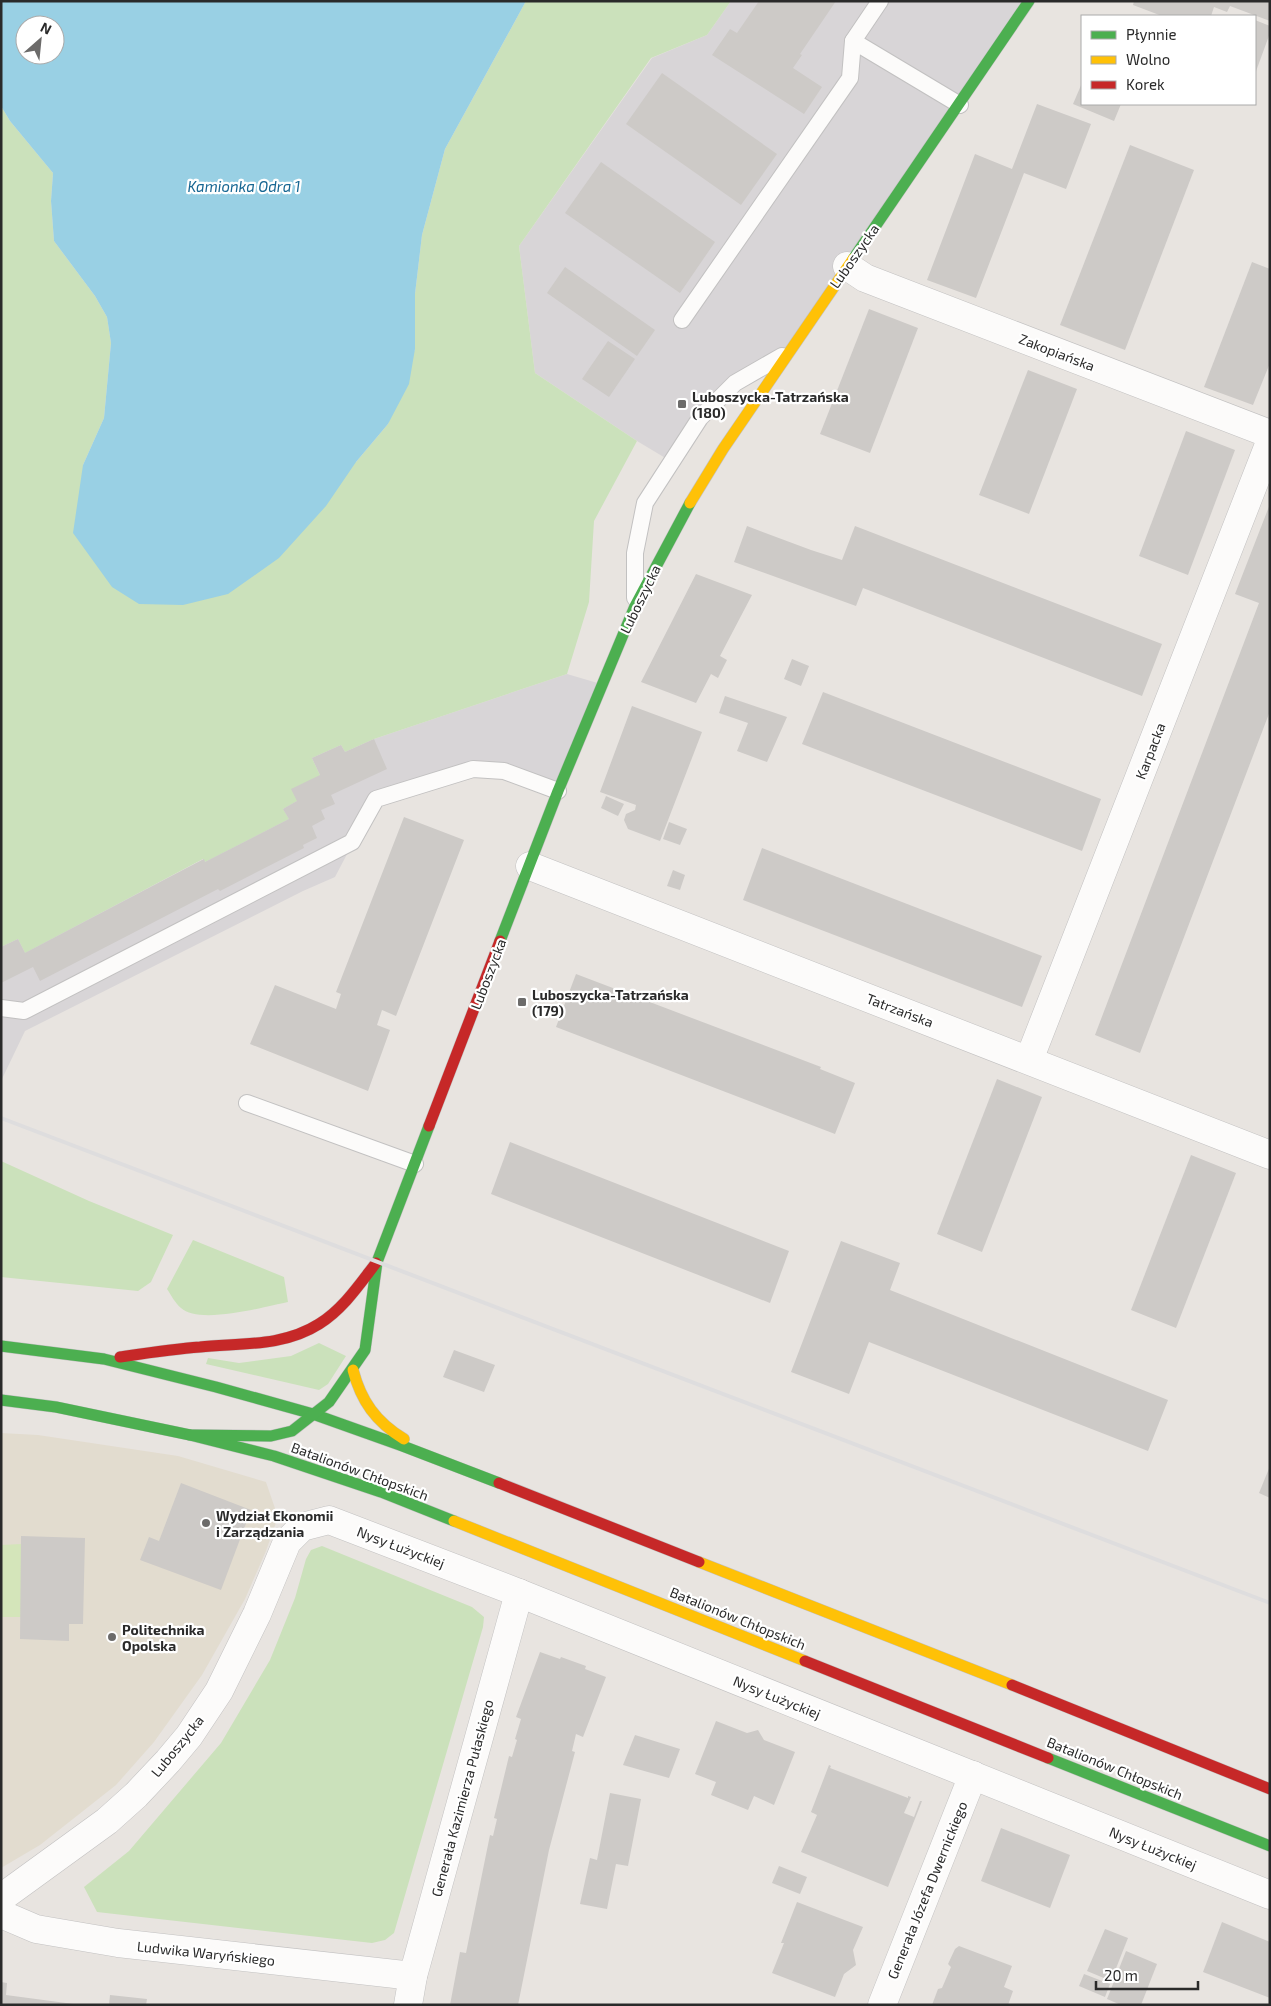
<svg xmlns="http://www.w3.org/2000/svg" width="1271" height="2006" viewBox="0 0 1271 2006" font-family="'Exo 2',sans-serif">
	<rect width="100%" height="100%" fill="#e8e4e0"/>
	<g fill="#d8d5d7">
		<polygon points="731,1 1029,1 788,352 735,383 672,462 637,441 535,373 519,246 652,58 707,35"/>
		<polygon points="567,674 601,684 558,791 504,771 376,799 335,877 303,891 25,1031 1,1081 1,947 18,939 25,952 204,859 205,862 283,809 320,775 312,758 341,745 345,752 374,739"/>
	</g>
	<polygon fill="#e2dccf" points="1,1433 38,1435 178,1456 266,1482 278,1517 266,1551 245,1599 202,1675 154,1742 116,1785 40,1845 1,1868"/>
	<g fill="#cbe1bb">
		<polygon points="526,1 731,1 707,35 651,58 519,246 535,373 637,441 594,521 589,602 567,674 374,739 345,752 341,745 312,758 320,775 297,801 283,809 289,819 205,862 203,859 25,953 18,939 1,947 1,106 10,121 53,173 51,201 54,241 95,296 107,317 111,343 104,418 83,465 356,462 388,424 415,349 415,294 422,235 445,149"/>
		<polygon points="1,1161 89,1201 173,1235 151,1282 138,1291 1,1277"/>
		<path d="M 193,1240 L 284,1277 L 288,1302 C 264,1307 199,1325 181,1308 C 175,1303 171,1295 167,1289 Z"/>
		<polygon points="319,1343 346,1356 328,1384 319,1390 206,1364 208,1358 239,1363 291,1356"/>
		<polygon points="322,1546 472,1607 484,1617 483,1627 394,1933 385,1940 372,1943 97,1912 84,1887 129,1851 221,1743 270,1660 295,1598 306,1559 311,1550"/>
	</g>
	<polygon fill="#d4e5ba" points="21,1544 21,1617 1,1617 1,1545"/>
	<path fill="#99d0e4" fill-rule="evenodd" d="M 1,1 L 526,1 L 445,149 L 422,235 L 415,294 L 415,349 L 409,384 L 388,424 L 356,462 L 326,506 L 279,558 L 228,594 L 183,605 L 139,604 L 112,587 L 73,533 L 83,465 L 104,418 L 111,343 L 107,317 L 95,296 L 54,241 L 51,201 L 53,173 L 10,121 L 1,106 ZM 25,25 L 55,25 L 55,55 L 25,55 Z"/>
	<g fill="#cdcac7">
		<polygon points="759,1 836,1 800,54 802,55 793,68 822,87 804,114 712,55 730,29 737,33"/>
		<polygon points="1134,1 1270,1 1270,21 1230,6 1227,12 1214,7 1211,16 1162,16 1133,5"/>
		<polygon points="1255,20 1270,26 1270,33 1255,74"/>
		<polygon points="662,73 777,154 741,205 626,124"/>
		<polygon points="1082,83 1082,104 1121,104 1114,121 1073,104"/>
		<polygon points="1037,104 1091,124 1066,189 1024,173 976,298 927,280 975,154 1012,169"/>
		<polygon points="1130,145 1194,170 1125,350 1060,325"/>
		<polygon points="601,162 715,242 680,293 565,213"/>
		<polygon points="1252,262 1270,269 1270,363 1253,405 1204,387"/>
		<polygon points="565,267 655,330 637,356 547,293"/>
		<polygon points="869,309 918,328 870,453 820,434"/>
		<polygon points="608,341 635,359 609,397 582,379"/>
		<polygon points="1028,370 1077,389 1029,514 979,495"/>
		<polygon points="1186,431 1235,450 1188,575 1139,556"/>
		<polygon points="1270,504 1270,711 1140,1053 1095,1035 1259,603 1235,594"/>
		<polygon points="747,526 811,550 842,560 855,526 1162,644 1142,696 863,588 856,606 734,562"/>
		<polygon points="696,574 752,595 720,656 727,660 718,678 711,674 696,703 641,682"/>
		<polygon points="792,659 809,666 801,686 784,679"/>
		<polygon points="823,692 1101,799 1082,851 802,744"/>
		<polygon points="725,696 787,717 767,762 737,751 748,723 719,713"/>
		<polygon points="632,706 702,732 660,841 628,829 624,820 626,814 635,810 636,805 600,792"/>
		<polygon points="374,739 387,769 331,795 335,804 321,810 325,819 312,826 317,838 303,845 304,848 220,891 218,889 40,981 33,967 1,983 1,947 18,939 25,953 204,859 205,862 289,819 283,809 297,801 291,789 320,775 312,758 341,745 345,752"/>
		<polygon points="606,796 624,804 618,816 601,808"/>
		<polygon points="404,817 464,840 396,1016 382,1010 377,1025 390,1030 368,1091 250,1044 275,985 336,1009 341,994 336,992"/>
		<polygon points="669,822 687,829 680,845 663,839"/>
		<polygon points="762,848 1042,956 1022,1007 743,900"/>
		<polygon points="673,870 685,875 680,890 667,886"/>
		<polygon points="576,974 821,1067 820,1069 855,1083 835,1134 556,1027"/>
		<polygon points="997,1079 1042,1097 982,1252 937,1234"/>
		<polygon points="510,1142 789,1251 770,1303 491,1194"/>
		<polygon points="1191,1155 1236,1173 1176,1328 1131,1310"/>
		<polygon points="841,1241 900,1263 890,1290 1168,1400 1148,1451 869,1342 849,1394 791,1372"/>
		<polygon points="454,1350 495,1365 484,1392 443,1377"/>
		<polygon points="1270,1466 1270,1498 1259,1493"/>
		<polygon points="181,1483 251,1510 221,1590 140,1560 149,1537 159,1541"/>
		<polygon points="21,1536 85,1538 83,1624 69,1624 69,1641 20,1639"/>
		<polygon points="540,1652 560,1659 561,1657 586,1666 585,1669 606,1677 583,1737 576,1734 572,1751 575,1752 549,1850 518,2005 450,2005 460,1952 466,1953 490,1835 493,1836 497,1819 494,1818 509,1756 512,1757 517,1740 515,1739 521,1719 516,1717"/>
		<polygon points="716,1721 747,1733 758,1730 764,1740 795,1752 774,1805 754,1796 748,1810 711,1795 716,1782 695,1774"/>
		<polygon points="635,1735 680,1749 669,1778 623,1765"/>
		<polygon points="829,1765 831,1766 830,1768 908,1798 908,1796 911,1797 904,1813 914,1817 920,1801 922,1801 888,1887 801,1852 817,1815 811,1812"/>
		<polygon points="610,1793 641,1799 628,1866 616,1864 607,1909 580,1904 590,1858 597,1860"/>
		<polygon points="1001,1828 1070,1855 1050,1908 981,1881"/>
		<polygon points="779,1866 807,1877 800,1894 772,1883"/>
		<polygon points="797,1902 863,1927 853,1950 856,1965 844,1974 835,1997 772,1973 784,1943 781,1943"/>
		<polygon points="1222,1922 1270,1942 1270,1998 1203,1972"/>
		<polygon points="1105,1929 1128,1938 1111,1981 1087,1971"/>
		<polygon points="959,1946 1012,1966 1004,1987 1013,1991 1008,2005 932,2005 938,1989 942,1988 951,1967 948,1964 955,1949"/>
		<polygon points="1126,1951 1157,1964 1141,2005 1121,2005 1107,1999"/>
		<polygon points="1084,1974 1110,1984 1105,1997 1079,1986"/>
		<polygon points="1,1982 7,1983 6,1995 81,2005 1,2005"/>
		<polygon points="110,1995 147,1999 146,2005 109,2005"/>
	</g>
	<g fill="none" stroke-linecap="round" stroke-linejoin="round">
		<g stroke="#c2c1c1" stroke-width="18">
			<g id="lane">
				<polyline points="880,1 853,41 960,105"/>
				<polyline points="682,320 850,78 853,41"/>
				<polyline points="635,598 635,553 645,503 700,418 735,383 782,356"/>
				<polyline points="1,1008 24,1011 352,842 376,799 473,769 504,771 558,791"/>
				<polyline points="247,1103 415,1164"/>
			</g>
		</g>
		<g stroke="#c2c1c1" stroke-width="29">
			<g id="street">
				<polyline points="847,266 865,278 1270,434"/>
				<polyline points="530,866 1270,1155"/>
				<polyline points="1029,1060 1270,442"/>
				<polyline points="1,1898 107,1821 136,1795 168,1761 189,1736 219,1691 257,1614 287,1542 302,1527 329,1520 519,1593 1270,1895"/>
				<polyline points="1,1914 36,1929 118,1943 413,1976"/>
				<polyline points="408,2005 413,1976 519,1593"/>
				<polyline points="882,2005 973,1775"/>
			</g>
		</g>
		<g stroke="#c2c1c1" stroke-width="12">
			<g id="fast">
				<polyline points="853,259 1029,1"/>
				<polyline points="500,941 558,791 635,606 690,503"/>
				<polyline points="1,1346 104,1359 216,1387 313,1414 400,1445 499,1483"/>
				<polyline points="1,1400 56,1407 190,1435 274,1456 381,1492 454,1521"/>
				<polyline points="190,1435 271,1436 292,1431 329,1402 365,1350 377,1262 429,1126"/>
				<polyline points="1048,1758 1270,1846"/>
			</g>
		</g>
		<g stroke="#c2c1c1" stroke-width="12">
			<g id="slow">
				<polyline points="690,503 723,449 853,259"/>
				<path d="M 353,1370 C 361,1401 376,1422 404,1439"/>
				<polyline points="454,1521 805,1661"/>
				<polyline points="699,1562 1012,1685"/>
			</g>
		</g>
		<g stroke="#c2c1c1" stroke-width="12">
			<g id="jam">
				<polyline points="429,1126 500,941"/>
				<path d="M 120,1357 C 147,1353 173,1349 200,1347 C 240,1343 283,1347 319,1324 C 343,1309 359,1285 376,1263"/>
				<polyline points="499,1483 699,1562"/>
				<polyline points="805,1661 1048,1758"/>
				<polyline points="1012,1685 1270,1789"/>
			</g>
		</g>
		<use href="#lane" stroke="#fcfbfa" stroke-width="16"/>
		<use href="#street" stroke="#fcfbfa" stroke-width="28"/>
		<use href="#fast" stroke="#4caf50" stroke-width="11"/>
		<use href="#slow" stroke="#ffc107" stroke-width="11"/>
		<use href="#jam" stroke="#c62828" stroke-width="11"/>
		<polyline stroke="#deddde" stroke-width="4" points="1,1118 1270,1603"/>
	</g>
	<g fill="#6c6b6a" stroke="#fff" stroke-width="2">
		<rect x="677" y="399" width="10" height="10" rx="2.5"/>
		<rect x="517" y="997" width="10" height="10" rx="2.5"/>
		<circle cx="206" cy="1523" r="5"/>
		<circle cx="112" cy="1637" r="5"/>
	</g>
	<g text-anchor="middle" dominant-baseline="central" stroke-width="4.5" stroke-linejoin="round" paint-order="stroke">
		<g font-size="14" fill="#2a2a2a" stroke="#fff">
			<text transform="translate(854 256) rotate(-55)">Luboszycka</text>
			<text transform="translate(1057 352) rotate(21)">Zakopiańska</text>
			<text transform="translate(640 599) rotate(-64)">Luboszycka</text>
			<text transform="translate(1150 751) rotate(-69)">Karpacka</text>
			<text transform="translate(488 974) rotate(-69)">Luboszycka</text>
			<text transform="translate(900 1010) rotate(21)">Tatrzańska</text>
			<text transform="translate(360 1471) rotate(20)">Batalionów Chłopskich</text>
			<text transform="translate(401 1547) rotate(21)">Nysy Łużyckiej</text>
			<text transform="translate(738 1618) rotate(22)">Batalionów Chłopskich</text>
			<text transform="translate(777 1697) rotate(22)">Nysy Łużyckiej</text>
			<text transform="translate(177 1746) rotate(-51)">Luboszycka</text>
			<text transform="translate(1115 1768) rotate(22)">Batalionów Chłopskich</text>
			<text transform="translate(462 1798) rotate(-75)">Generała Kazimierza Pułaskiego</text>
			<text transform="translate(1153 1848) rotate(22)">Nysy Łużyckiej</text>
			<text transform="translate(927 1890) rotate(-68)">Generała Józefa Dwernickiego</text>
			<text transform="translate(206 1953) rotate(6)">Ludwika Waryńskiego</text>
		</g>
		<g font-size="14" font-weight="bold" fill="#2a2a2a" stroke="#fff" text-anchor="start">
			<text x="692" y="396">Luboszycka-Tatrzańska<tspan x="692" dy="16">(180)</tspan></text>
			<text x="532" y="994">Luboszycka-Tatrzańska<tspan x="532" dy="16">(179)</tspan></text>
			<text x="216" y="1515">Wydział Ekonomii<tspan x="216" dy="16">i Zarządzania</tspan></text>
			<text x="122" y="1629">Politechnika<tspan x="122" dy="16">Opolska</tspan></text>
		</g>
		<g font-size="15" font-style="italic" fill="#166692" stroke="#fff">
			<text x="244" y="186">Kamionka Odra 1</text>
		</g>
	</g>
	<rect width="1271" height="2006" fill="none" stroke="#2a2a2a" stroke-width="5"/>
	<rect x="1081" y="15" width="175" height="90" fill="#ffffff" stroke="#aaaaaa"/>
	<rect x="1091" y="31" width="25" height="8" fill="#4caf50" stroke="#aaaaaa"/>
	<text x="1126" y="40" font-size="15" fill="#2a2a2a">Płynnie</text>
	<rect x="1091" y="56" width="25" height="8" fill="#ffc107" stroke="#aaaaaa"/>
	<text x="1126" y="65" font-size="15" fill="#2a2a2a">Wolno</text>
	<rect x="1091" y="81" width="25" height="8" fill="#c62828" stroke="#aaaaaa"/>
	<text x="1126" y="90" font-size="15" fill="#2a2a2a">Korek</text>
	<g transform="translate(40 40) rotate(27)"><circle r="24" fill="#ffffff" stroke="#aaaaaa"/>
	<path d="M0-4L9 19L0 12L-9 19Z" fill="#6c6b6a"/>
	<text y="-8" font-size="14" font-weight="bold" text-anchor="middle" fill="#2a2a2a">N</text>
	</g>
	<path d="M1096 1981v8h102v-8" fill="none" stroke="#2a2a2a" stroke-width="2.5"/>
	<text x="1104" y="1981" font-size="15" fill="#2a2a2a" stroke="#ffffff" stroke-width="4" paint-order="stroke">20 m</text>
</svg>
